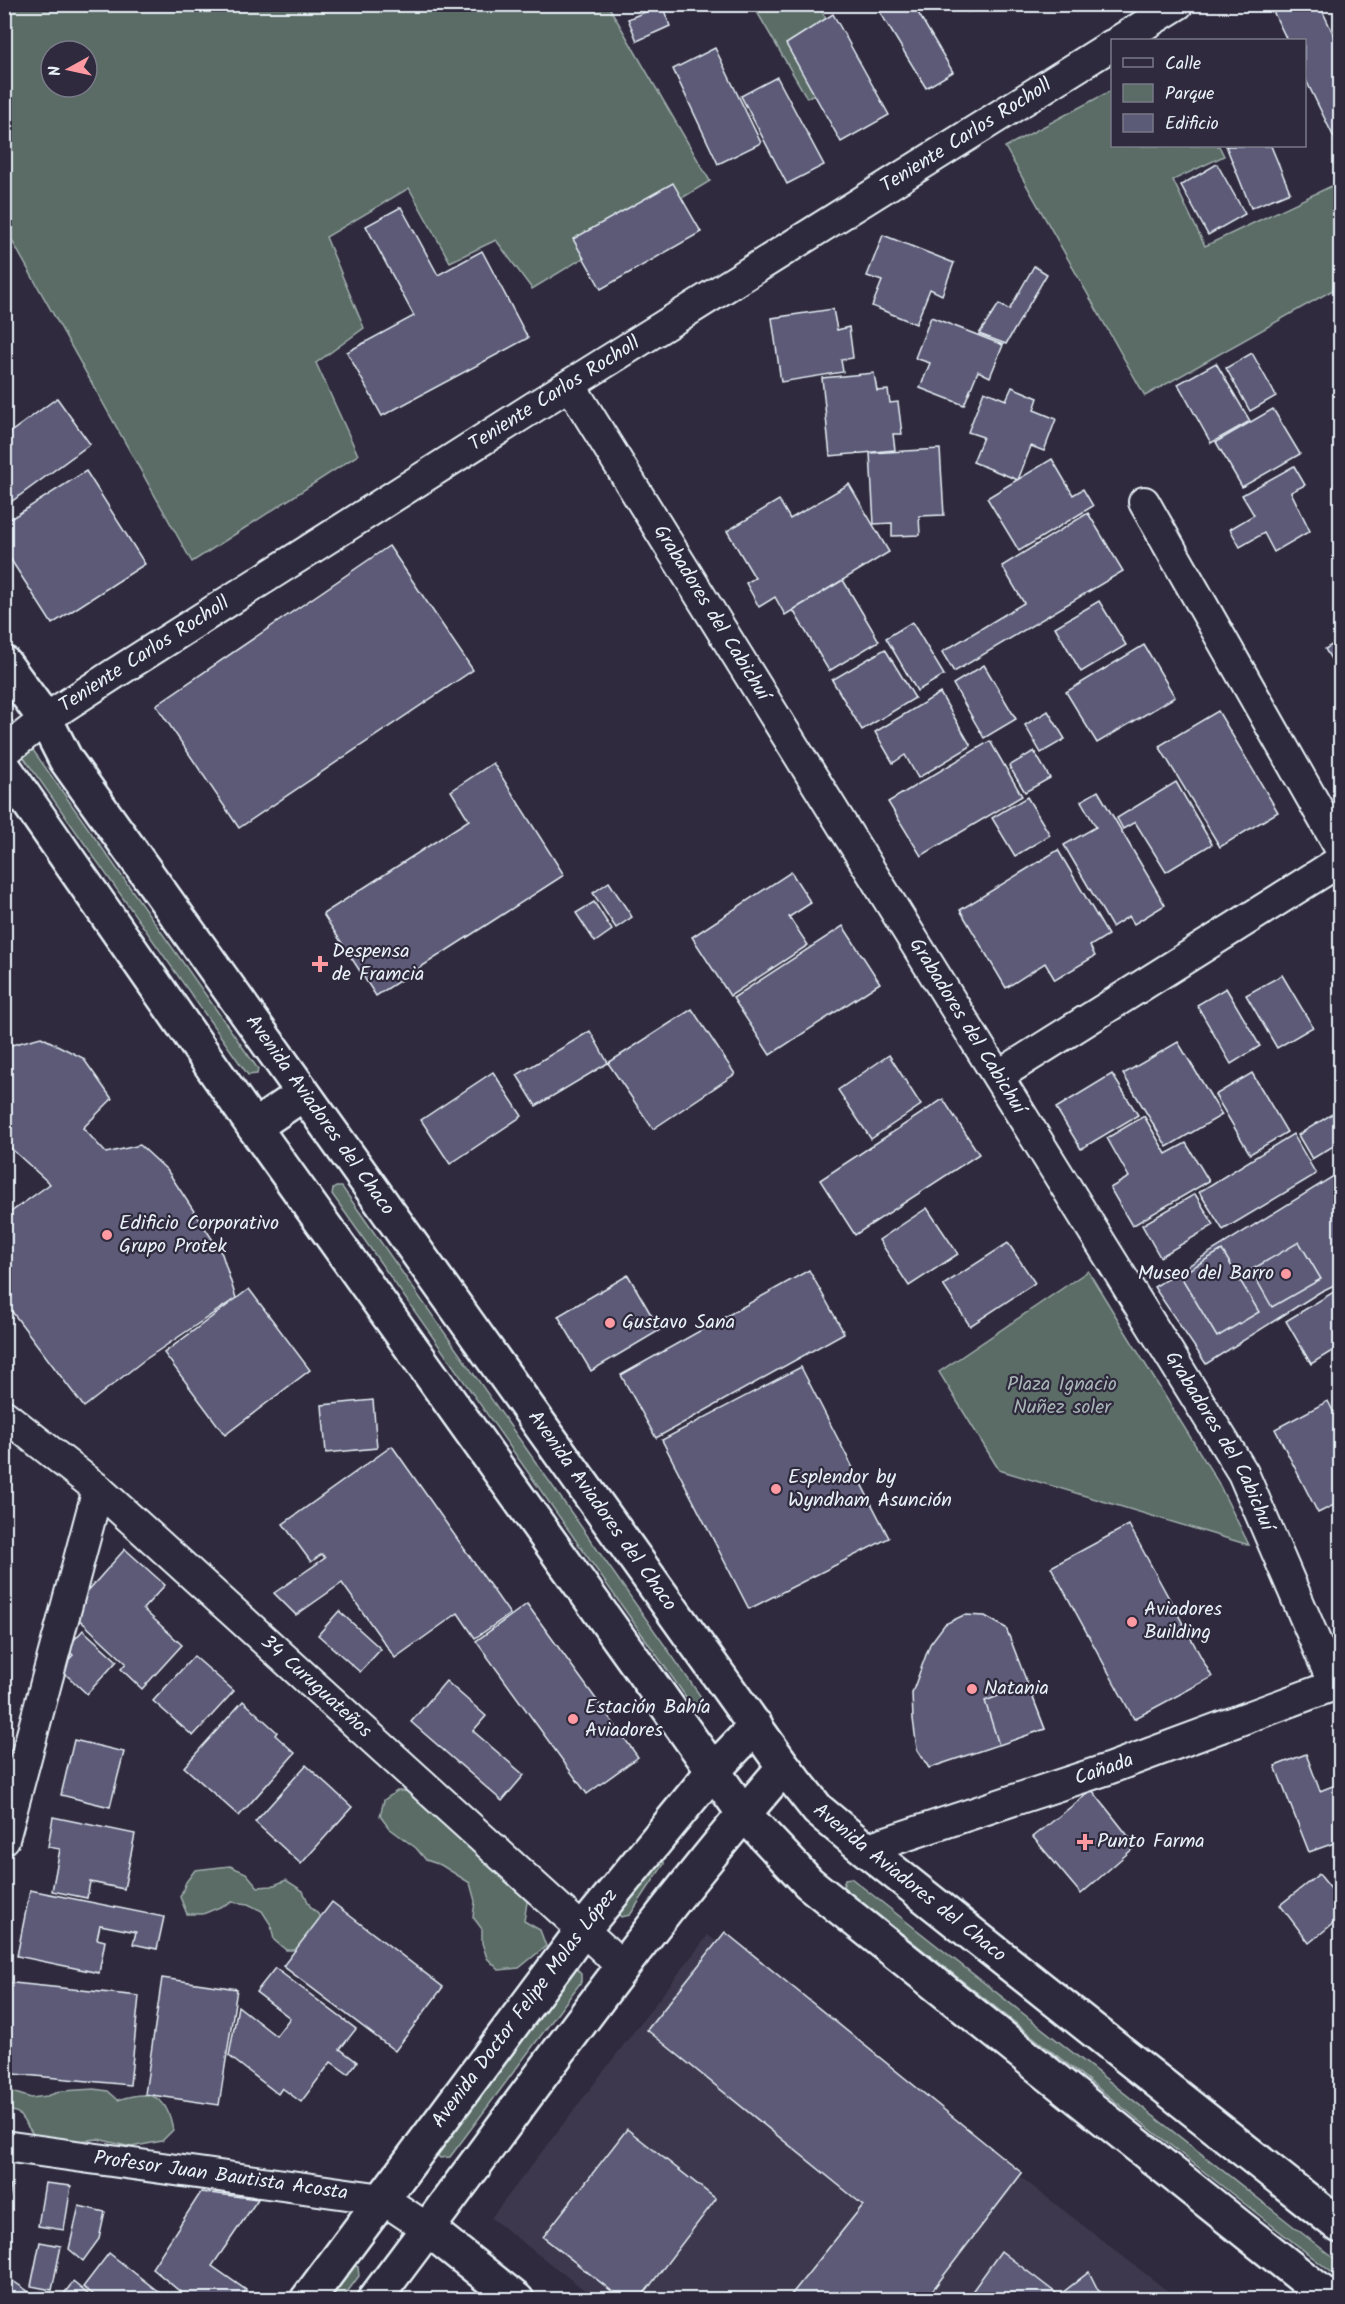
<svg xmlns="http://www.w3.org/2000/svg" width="1345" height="2304" viewBox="0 0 1345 2304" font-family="Kalam,sans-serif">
	<rect width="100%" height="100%" fill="#2f2a3d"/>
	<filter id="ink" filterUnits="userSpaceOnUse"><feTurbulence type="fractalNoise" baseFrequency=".0167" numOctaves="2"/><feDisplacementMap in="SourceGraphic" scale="12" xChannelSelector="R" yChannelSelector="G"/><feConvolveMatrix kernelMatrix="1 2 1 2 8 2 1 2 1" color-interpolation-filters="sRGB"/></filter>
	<g filter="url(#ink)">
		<polygon fill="#3c384e" points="708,1935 1178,2299 596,2299 491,2218"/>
		<g fill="#5a6c65" stroke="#a1aeae" stroke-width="1.5" fill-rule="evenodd">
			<path d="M 4,5 L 608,5 L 710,181 L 532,289 L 496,240 L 450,262 L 409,188 L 326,237 L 364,328 L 316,363 L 358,455 L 192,562 L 5,228 ZM 51,51 L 87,51 L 87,87 L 51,87 Z"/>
			<polygon points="753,5 818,5 855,70 807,98"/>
			<polygon points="1112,90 1112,146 1219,146 1224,156 1173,180 1205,246 1340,182 1340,286 1145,396 1005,147"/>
			<polygon points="4,709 258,1069 257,1074 248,1075 5,731"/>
			<polygon points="336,1187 342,1187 706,1704 703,1712 696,1711 332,1194 333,1189"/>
			<polygon points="1088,1271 1218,1482 1249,1545 999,1470 939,1372"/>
			<polygon points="397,1791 412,1791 529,1890 524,1921 540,1930 546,1946 519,1968 499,1970 487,1958 482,1943 482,1929 473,1917 475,1901 470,1883 441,1865 426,1860 416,1848 389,1828 380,1816 384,1800"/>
			<polygon points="661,1857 664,1858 664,1864 630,1915 621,1917 617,1913"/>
			<polygon points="230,1866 246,1873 258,1887 272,1886 286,1880 303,1891 310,1906 333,1929 322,1950 286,1950 274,1940 271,1925 262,1911 248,1904 232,1902 203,1914 187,1914 180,1897 186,1882 195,1870"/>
			<polygon points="851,1878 1340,2263 1340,2279 843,1887 845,1879"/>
			<polygon points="572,1968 577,1969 581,1973 581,1982 450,2157 440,2158 436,2154"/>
			<path d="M 4,2086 L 15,2093 L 31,2098 L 47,2096 L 62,2091 L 94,2089 L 108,2091 L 118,2100 C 150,2089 167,2094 173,2130 L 162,2141 L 131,2147 L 98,2139 L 68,2142 L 36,2138 L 18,2113 L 5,2108 Z"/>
			<polygon points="350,2263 358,2267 359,2276 342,2299 319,2300"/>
		</g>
		<g fill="#5b5a77" stroke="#e8f1f8" stroke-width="1.5">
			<polygon points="875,4 913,4 953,72 926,88"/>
			<polygon points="964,4 981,4 968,12"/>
			<polygon points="1285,4 1319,4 1340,48 1340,150 1304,76 1304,40 1287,40 1273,11"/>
			<polygon points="662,5 670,26 637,41 628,19"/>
			<polygon points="833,14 889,115 841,142 786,44"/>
			<polygon points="715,48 761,143 718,164 673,69"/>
			<polygon points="777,77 824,165 787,184 741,96"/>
			<polygon points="1226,146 1271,146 1290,192 1251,208"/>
			<polygon points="1217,164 1245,214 1208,235 1181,185"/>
			<polygon points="673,183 701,232 601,289 573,239"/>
			<polygon points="401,207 438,275 482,251 528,338 382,416 347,352 414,316 366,226"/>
			<polygon points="883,235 954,263 942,295 930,289 916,324 872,306 882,281 867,276"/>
			<polygon points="1034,266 1047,274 1006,344 979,334 999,304 1009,310"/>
			<polygon points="833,309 837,330 849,327 853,358 841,360 843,372 781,382 772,318"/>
			<polygon points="931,317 1003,345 990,377 978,371 964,405 920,388 930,363 915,358"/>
			<polygon points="1252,353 1276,396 1250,411 1226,368"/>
			<polygon points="1216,363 1250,421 1211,443 1178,384"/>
			<polygon points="874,373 877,391 888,390 890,403 898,402 902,434 893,434 895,450 830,456 822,378"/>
			<polygon points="1012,387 1038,398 1034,410 1056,419 1044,451 1031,446 1018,480 973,462 983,437 968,432 984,391 1006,400"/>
			<polygon points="57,398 90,444 4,507 4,437"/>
			<polygon points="1273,409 1300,454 1242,487 1216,442"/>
			<polygon points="940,449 944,515 919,516 920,535 892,536 892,523 874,524 870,453"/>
			<polygon points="1052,459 1073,495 1083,489 1093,506 1019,551 987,498"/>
			<polygon points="1294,466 1305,485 1291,492 1310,531 1274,552 1264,533 1240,547 1230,529 1254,515 1242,495"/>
			<polygon points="86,471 145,564 52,624 4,549 4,523"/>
			<polygon points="849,484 889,552 785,615 775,597 759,607 746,583 755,578 727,531 779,500 790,519"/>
			<polygon points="1088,513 1123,571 954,672 942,652 1024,603 1002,566"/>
			<polygon points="389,546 473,670 239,828 156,705"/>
			<polygon points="843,580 879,641 829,671 793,610"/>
			<polygon points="1099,601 1126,645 1081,672 1055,627"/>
			<polygon points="912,622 944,675 917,691 886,638"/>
			<polygon points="1340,640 1340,674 1325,649"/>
			<polygon points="1144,645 1175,697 1097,743 1066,692"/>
			<polygon points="885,649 915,698 862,730 832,680"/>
			<polygon points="984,665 1016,719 984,738 953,684"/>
			<polygon points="940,693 971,746 918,778 905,755 893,763 875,732"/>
			<polygon points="1048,711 1065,739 1041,753 1025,725"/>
			<polygon points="1218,711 1278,812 1220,847 1159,746"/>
			<polygon points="990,741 1022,796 921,856 888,802"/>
			<polygon points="1034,751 1050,778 1025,792 1009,766"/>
			<polygon points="493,763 564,875 376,996 323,914 469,820 451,791"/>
			<polygon points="1176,782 1212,844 1166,872 1135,822 1123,829 1117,818"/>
			<polygon points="1098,791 1165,905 1134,924 1129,916 1112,927 1064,845 1096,827 1081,801"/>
			<polygon points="1027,797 1050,835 1015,856 992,818"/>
			<polygon points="1058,850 1108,935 1090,946 1095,956 1055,980 1045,963 1006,988 960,910"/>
			<polygon points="791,872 811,903 789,917 808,945 730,996 692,937"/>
			<polygon points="609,882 632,917 616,928 593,893"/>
			<polygon points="594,902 612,930 595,942 576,913"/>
			<polygon points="843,926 880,983 770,1055 733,998"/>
			<polygon points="1282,975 1313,1027 1277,1048 1246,995"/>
			<polygon points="1226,988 1260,1046 1231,1064 1197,1005"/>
			<polygon points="692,1009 735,1074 653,1129 608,1063"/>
			<polygon points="590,1031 608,1063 536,1106 517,1075"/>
			<polygon points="41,1037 83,1058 112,1099 83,1128 106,1153 140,1145 167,1170 222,1254 236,1298 143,1361 84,1407 4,1301 4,1217 50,1184 4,1142 4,1047"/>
			<polygon points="1178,1042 1222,1115 1167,1147 1123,1074"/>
			<polygon points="889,1055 921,1105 871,1139 838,1090"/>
			<polygon points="493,1072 522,1116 450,1164 421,1120"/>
			<polygon points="1252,1073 1287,1132 1250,1154 1215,1095"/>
			<polygon points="1112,1074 1138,1115 1081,1149 1056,1108"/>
			<polygon points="943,1099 979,1154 855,1235 820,1180"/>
			<polygon points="1340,1109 1340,1142 1312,1159 1298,1135"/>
			<polygon points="1144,1116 1166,1154 1186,1143 1209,1181 1132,1226 1110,1188 1129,1177 1107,1138"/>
			<polygon points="1293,1134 1316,1174 1223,1230 1199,1192"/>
			<polygon points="1340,1172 1340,1282 1320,1292 1206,1364 1154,1287"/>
			<polygon points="1195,1194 1214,1225 1160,1257 1142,1225"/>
			<polygon points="927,1208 958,1254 909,1286 879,1240"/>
			<polygon points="1299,1242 1321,1279 1272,1307 1251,1270"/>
			<polygon points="1008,1243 1035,1283 970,1326 943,1285"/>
			<polygon points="1222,1250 1259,1312 1217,1337 1180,1275"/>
			<polygon points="809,1270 844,1333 656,1438 621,1375"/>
			<polygon points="628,1275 660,1330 591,1371 558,1316"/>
			<polygon points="1340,1288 1340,1346 1311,1364 1286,1321"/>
			<polygon points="249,1289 310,1370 225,1435 164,1353"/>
			<polygon points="801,1367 889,1538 749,1609 662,1440"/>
			<polygon points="373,1400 377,1448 326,1453 322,1405"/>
			<polygon points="1328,1401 1340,1425 1340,1502 1318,1513 1275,1429"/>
			<polygon points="392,1446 510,1614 475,1638 458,1613 395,1658 342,1583 296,1615 274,1593 325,1558 322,1554 311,1562 283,1524"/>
			<polygon points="1129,1525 1212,1677 1134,1719 1051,1567"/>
			<polygon points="125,1549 165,1585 143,1609 182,1645 142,1689 121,1669 126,1663 70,1611"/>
			<polygon points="527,1604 638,1757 587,1794 476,1641"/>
			<polygon points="339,1611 381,1649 360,1672 318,1635"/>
			<polygon points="964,1615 985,1616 1006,1628 1045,1729 929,1768 917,1749 913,1719 912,1693 930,1644 945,1624"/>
			<polygon points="83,1630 117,1661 87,1694 60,1669 73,1655 66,1649"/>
			<polygon points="194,1656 234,1691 193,1736 153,1701"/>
			<polygon points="446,1681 486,1716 473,1731 524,1775 502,1801 411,1722"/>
			<polygon points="1028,1685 1045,1729 999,1745 985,1701"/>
			<polygon points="243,1701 277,1732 275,1735 295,1753 239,1816 184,1767"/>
			<polygon points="74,1740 124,1752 110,1807 61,1795"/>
			<polygon points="1306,1754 1320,1791 1340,1783 1340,1829 1336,1831 1340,1841 1309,1852 1275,1766"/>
			<polygon points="306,1765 352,1807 301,1864 255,1822"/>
			<polygon points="1092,1790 1136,1846 1081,1894 1033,1837"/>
			<polygon points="53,1817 135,1834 124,1889 90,1882 87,1898 52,1891 60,1849 48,1847"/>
			<polygon points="1319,1874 1340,1900 1340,1918 1309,1943 1280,1905"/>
			<polygon points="30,1890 164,1917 157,1949 133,1944 136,1932 100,1925 97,1939 105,1941 99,1973 17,1956"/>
			<polygon points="332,1902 443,1987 395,2051 283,1966"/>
			<polygon points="725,1932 1022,2173 925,2300 787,2300 863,2205 647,2030"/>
			<polygon points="275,1968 356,2029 340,2049 357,2062 348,2074 331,2062 301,2102 282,2088 278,2094 229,2056 238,2006 276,2036 290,2018 256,1992"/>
			<polygon points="162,1978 237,1989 219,2105 145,2094"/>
			<polygon points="4,1982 139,1996 130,2085 4,2073"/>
			<polygon points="627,2129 716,2199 639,2300 623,2300 543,2237"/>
			<polygon points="45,2183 71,2186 64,2230 38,2226"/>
			<polygon points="4,2184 11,2185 4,2229"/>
			<polygon points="201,2192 258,2199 212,2266 246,2290 239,2300 190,2300 152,2268"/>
			<polygon points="79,2206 105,2212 99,2239 83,2261 69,2249"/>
			<polygon points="40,2242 61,2246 52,2290 31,2286"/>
			<polygon points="1001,2251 1056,2293 1050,2300 966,2300"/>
			<polygon points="109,2253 169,2300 101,2300 83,2287"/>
			<polygon points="1089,2272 1098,2290 1111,2300 1053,2300"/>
			<polygon points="4,2275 32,2294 28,2300 4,2300"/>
			<polygon points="73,2282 95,2300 59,2300"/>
		</g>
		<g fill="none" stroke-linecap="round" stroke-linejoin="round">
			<g stroke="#e8f1f8" stroke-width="34">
				<g id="street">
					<polyline points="1120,40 1178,4"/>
					<path id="s1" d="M 570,385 L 1243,1473 L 1334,1685"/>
					<polyline points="1144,502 1340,848"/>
					<path id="s2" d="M 4,752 L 45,719 L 114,674 L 534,407 L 1112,45"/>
					<polyline points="998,1076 1340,861"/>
					<path id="s3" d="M 4,1415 L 98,1489 L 606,1951 L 621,1967"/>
					<polyline points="4,1839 98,1489"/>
					<path id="s4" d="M 865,1849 L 1108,1769 L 1340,1683"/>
					<path id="s5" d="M 4,2146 L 383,2199 L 428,2229"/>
				</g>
			</g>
			<g stroke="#e8f1f8" stroke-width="38">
				<g id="secondary">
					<polyline points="428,2229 517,2300"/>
					<path id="s6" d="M 307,2300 L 582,1931 L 713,1771 L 756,1726"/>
					<path d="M 374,2300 C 510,2121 637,1936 784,1767"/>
				</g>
			</g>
			<g stroke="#e8f1f8" stroke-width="38">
				<g id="highway">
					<path id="s7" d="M 4,663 L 45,719 L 66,760 L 784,1767 L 818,1810 L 865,1849 L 1340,2226"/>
					<polyline points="4,767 254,1127 744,1814 809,1883 1331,2300"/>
					<polyline points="254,1127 303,1094"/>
				</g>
			</g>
			<use href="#street" stroke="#2f2a3d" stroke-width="30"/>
			<use href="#secondary" stroke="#2f2a3d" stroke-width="33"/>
			<use href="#highway" stroke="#2f2a3d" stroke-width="33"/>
		</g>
	</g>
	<g fill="#ff9aa2" stroke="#2f2a3d" stroke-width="2">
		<path d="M317 955h6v6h6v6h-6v6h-6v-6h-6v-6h6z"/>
		<circle cx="107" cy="1235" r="6"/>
		<circle cx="1286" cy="1274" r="6"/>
		<circle cx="610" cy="1323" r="6"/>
		<circle cx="776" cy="1489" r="6"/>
		<circle cx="1132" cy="1622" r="6"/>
		<circle cx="972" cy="1689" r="6"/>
		<circle cx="573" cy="1719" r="6"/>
		<path d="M1082 1833h6v6h6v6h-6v6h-6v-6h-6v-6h6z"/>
	</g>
	<g text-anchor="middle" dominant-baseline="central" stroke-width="4.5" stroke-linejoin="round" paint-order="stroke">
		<g font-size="20" fill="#e8f1f8" stroke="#2f2a3d">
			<text stroke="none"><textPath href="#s2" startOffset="1143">Teniente Carlos Rocholl</textPath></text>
			<text stroke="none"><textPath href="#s2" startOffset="657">Teniente Carlos Rocholl</textPath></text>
			<text stroke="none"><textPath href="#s1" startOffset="268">Grabadores del Cabichuí</textPath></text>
			<text stroke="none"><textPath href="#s2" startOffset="171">Teniente Carlos Rocholl</textPath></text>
			<text stroke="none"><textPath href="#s1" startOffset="754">Grabadores del Cabichuí</textPath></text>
			<text stroke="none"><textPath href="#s7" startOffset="552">Avenida Aviadores del Chaco</textPath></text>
			<text stroke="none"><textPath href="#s1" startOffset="1240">Grabadores del Cabichuí</textPath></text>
			<text stroke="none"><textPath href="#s7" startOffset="1038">Avenida Aviadores del Chaco</textPath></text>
			<text stroke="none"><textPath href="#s3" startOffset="414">34 Curuguateños</textPath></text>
			<text stroke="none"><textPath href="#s4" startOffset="252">Cañada</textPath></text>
			<text stroke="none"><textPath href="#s7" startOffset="1524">Avenida Aviadores del Chaco</textPath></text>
			<text stroke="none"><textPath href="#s6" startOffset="364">Avenida Doctor Felipe Molas López</textPath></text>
			<text stroke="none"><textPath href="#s5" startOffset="219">Profesor Juan Bautista Acosta</textPath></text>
		</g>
		<g font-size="20" fill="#e8f1f8" stroke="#2f2a3d" text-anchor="start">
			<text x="332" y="952">Despensa<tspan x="332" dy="23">de Framcia</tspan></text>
			<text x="119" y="1224">Edificio Corporativo<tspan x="119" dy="23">Grupo Protek</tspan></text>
			<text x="1274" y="1274" text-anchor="end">Museo del Barro</text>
			<text x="622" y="1323">Gustavo Sana</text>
			<text x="788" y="1478">Esplendor by<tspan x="788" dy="23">Wyndham Asunción</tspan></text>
			<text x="1144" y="1610">Aviadores<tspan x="1144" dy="23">Building</tspan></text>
			<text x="984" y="1689">Natania</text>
			<text x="585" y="1708">Estación Bahía<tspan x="585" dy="23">Aviadores</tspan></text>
			<text x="1097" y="1842">Punto Farma</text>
		</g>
		<g font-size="20" fill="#a8b5b6" stroke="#2f2a3d">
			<text x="1062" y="1385">Plaza Ignacio<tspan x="1062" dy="23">Nuñez soler</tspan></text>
		</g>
	</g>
	<rect width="1345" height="2304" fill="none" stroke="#2f2a3d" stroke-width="24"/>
	<rect x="12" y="12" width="1321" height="2280" fill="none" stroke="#e8f1f8" stroke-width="2" filter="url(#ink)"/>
	<rect x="1111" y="39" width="195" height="108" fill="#2f2a3d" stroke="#797a88" stroke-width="1.5"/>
	<rect x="1123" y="58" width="30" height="9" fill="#2f2a3d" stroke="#797a88" stroke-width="1.5"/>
	<text x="1165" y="69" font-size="18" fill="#e8f1f8">Calle</text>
	<rect x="1123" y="84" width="30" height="18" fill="#5a6c65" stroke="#797a88" stroke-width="1.5"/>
	<text x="1165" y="99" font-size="18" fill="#e8f1f8">Parque</text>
	<rect x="1123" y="114" width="30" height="18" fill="#5b5a77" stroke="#797a88" stroke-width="1.5"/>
	<text x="1165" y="129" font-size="18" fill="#e8f1f8">Edificio</text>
	<g transform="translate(69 69) rotate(262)"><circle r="28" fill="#2f2a3d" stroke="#797a88" stroke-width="1.5"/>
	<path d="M0-4.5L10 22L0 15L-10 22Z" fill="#ff9aa2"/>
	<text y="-9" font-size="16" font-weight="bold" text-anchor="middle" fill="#e8f1f8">N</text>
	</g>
</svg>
